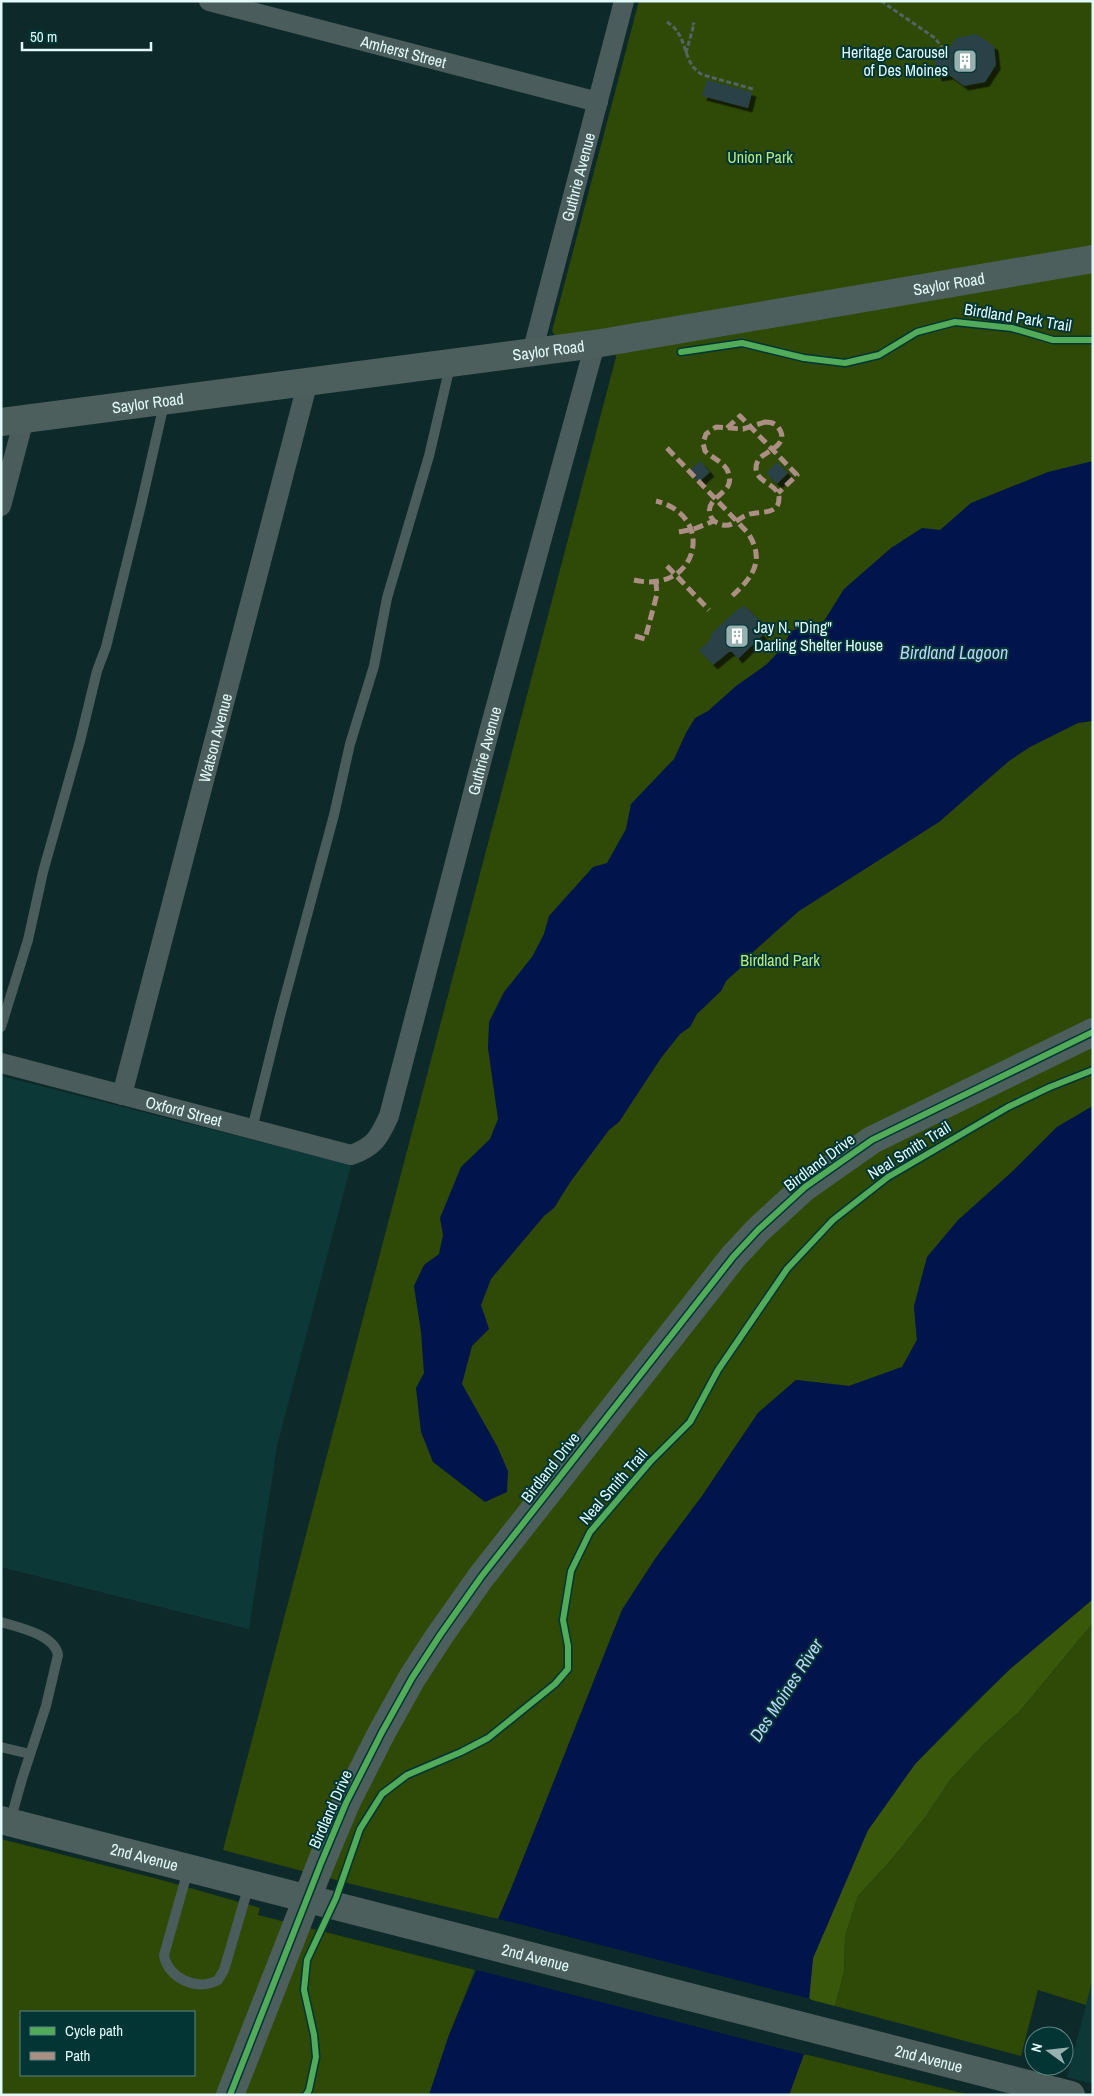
<svg xmlns="http://www.w3.org/2000/svg" width="1094" height="2096" viewBox="0 0 1094 2096" font-family="'Archivo Narrow',sans-serif">
	<defs>
		<filter id="shadow"><feDropShadow dx="4.5" dy="4.5" stdDeviation="0" flood-color="#0009"/></filter>
	</defs>
	<rect width="100%" height="100%" fill="#0e2929"/>
	<g fill="#0d3838">
		<polygon points="1,1076 351,1165 277,1446 249,1629 1,1567"/>
		<polygon points="1093,1979 1093,2084 1067,2077"/>
	</g>
	<g fill="#2f4906" fill-rule="evenodd">
		<polygon points="639,1 1093,1 1093,1106 1057,1127 1014,1170 914,1306 917,1340 902,1367 849,1386 796,1380 758,1413 702,1496 655,1559 622,1610 511,1889 498,1919 355,1885 223,1850 616,357 613,340 557,339 552,331"/>
		<polygon points="1093,1623 1093,1979 1086,2005 1038,1990 1021,2056 835,2006 844,1972 845,1936 858,1896 891,1860 924,1819 950,1780 985,1743 1020,1711"/>
		<path d="M 1,1839 L 158,1879 L 260,1908 L 258,1915 L 475,1970 L 449,2035 L 429,2095 L 1,2095 ZM 21,2012 L 194,2012 L 194,2075 L 21,2075 Z"/>
		<polygon points="804,2054 970,2095 976,2095 789,2095"/>
	</g>
	<polygon fill="#3a5809" points="1093,1599 1093,1623 1020,1711 985,1743 950,1780 924,1819 891,1860 858,1896 845,1936 844,1972 835,2006 808,1999 813,1958 868,1830 915,1764 1010,1669"/>
	<g fill="#01154c">
		<polygon points="1093,461 1093,721 1078,723 1030,747 1009,761 939,822 799,911 752,953 747,962 726,981 721,991 697,1014 690,1027 680,1034 661,1058 619,1122 609,1130 571,1181 554,1208 544,1216 491,1279 481,1305 489,1329 472,1346 462,1384 497,1446 508,1471 507,1492 485,1502 433,1462 421,1432 416,1388 424,1373 421,1332 414,1286 424,1265 439,1254 443,1235 440,1218 461,1167 490,1139 498,1119 488,1048 489,1022 504,992 532,957 544,934 549,916 593,867 607,863 626,829 631,804 674,759 686,733 695,718 708,711 736,686 767,664 782,648 791,631 824,621 844,589 891,548 922,528 940,530 971,503 1048,472"/>
		<polygon points="1093,1106 1093,1599 1010,1669 965,1712 915,1764 868,1830 813,1958 804,2054 789,2095 429,2095 449,2035 511,1889 622,1610 655,1559 702,1496 758,1413 796,1380 849,1386 902,1367 917,1340 914,1306 927,1257 958,1220 1014,1170 1057,1127"/>
	</g>
	<polygon fill="#0e2929" points="495,1918 811,1999 806,2055 473,1969"/>
	<g fill="#2b4246" filter="url(#shadow)">
		<polygon points="976,34 994,46 996,65 985,82 964,86 949,75 937,77 934,57 945,54 956,38"/>
		<polygon points="707,80 752,92 748,108 702,96"/>
		<polygon points="700,461 710,472 699,482 689,471"/>
		<polygon points="777,462 788,473 777,484 766,473"/>
		<polygon points="744,605 761,622 755,627 763,635 738,659 732,652 729,652 713,665 699,650 710,640 712,633 739,608 740,609"/>
	</g>
	<g fill="none" stroke-linecap="round" stroke-linejoin="round">
		<g stroke="#536464" stroke-width="3" stroke-dasharray="5 2.5" stroke-linecap="butt">
			<polyline points="881,1 935,38 941,46 942,55"/>
			<path d="M 667,22 C 670,24 674,27 676,30 C 688,45 684,65 703,75 L 753,89"/>
			<polyline points="686,53 694,24 692,24"/>
		</g>
		<g stroke="#4b5c5c" stroke-width="10">
			<polyline points="1,1027 28,940 43,872 80,741 97,671 106,647 141,505 164,404"/>
			<polyline points="252,1129 281,1012 334,815 350,744 374,666 387,598 429,456 450,366"/>
			<path d="M 1,1622 C 18,1627 55,1635 58,1655 L 46,1706 L 22,1779 L 10,1822"/>
			<polyline points="1,1747 30,1754"/>
			<path d="M 188,1870 L 164,1955 C 167,1978 198,1992 218,1980 L 224,1970 L 249,1885"/>
		</g>
		<g stroke="#4b5c5c" stroke-width="20">
			<path id="s1" d="M 209,1 L 598,102"/>
			<path id="s2" d="M 532,353 L 624,1"/>
			<polyline points="1,506 24,419"/>
			<path id="s3" d="M 1,1063 L 351,1155 C 374,1147 379,1138 389,1116 L 490,728 L 595,344"/>
			<path id="s4" d="M 122,1095 L 308,381"/>
		</g>
		<g stroke="#4c5f5d" stroke-width="28">
			<path id="s5" d="M 1,422 L 595,344 L 1093,259"/>
			<path id="s6" d="M 1,1820 L 1071,2095"/>
			<polyline points="230,2095 321,1863 346,1803 382,1732 412,1678 440,1635 481,1577 733,1257 758,1230 805,1187 872,1140 1093,1032"/>
		</g>
		<g stroke="#ac8f84" stroke-width="5" stroke-dasharray="10 5" stroke-linecap="butt">
			<path d="M 765,422 C 770,422 775,423 778,427 C 791,444 768,450 760,458 C 757,461 756,465 756,468 C 756,483 777,483 779,497 C 780,517 757,510 747,515 C 738,518 733,527 723,525 C 718,524 713,521 711,517 C 704,502 722,496 728,486 C 730,482 730,479 729,475 C 727,463 713,459 705,451 L 703,443 L 706,434 L 716,427 L 743,429 Z"/>
			<polyline points="727,428 740,416 797,475 778,493"/>
			<path d="M 667,448 L 748,533 C 766,561 752,578 731,597"/>
			<polyline points="679,532 694,529 714,521"/>
			<polyline points="667,566 709,610"/>
			<path d="M 634,580 C 698,595 717,516 656,501"/>
			<polyline points="635,636 645,639 657,594 656,583"/>
		</g>
		<g stroke="#023534" stroke-width="9">
			<g id="cycleway">
				<polyline points="681,352 742,343 804,358 845,363 879,355 917,332 955,322 1012,328 1053,340 1093,340"/>
				<polyline points="230,2095 321,1863 346,1803 382,1732 412,1678 440,1635 481,1577 733,1257 758,1230 805,1187 872,1140 1093,1032"/>
				<polyline points="306,2095 309,2090 316,2057 314,2035 304,1990 307,1960 336,1898 360,1829 382,1794 407,1775 461,1752 488,1738 555,1684 568,1669 568,1646 563,1620 571,1571 590,1532 650,1462 690,1422 718,1370 787,1269 833,1220 888,1177 1008,1107 1050,1087 1093,1070"/>
			</g>
		</g>
		<use href="#cycleway" stroke="#51ab58" stroke-width="6"/>
	</g>
	<defs>
		<g id="building-square" transform="scale(1.25)"><rect x="-9" y="-9" width="18" height="18" rx="4" fill="#98b1b0" stroke="#023534"/><path d="M-4-6H4V6H1V3H-1V6H-4ZM-2.5-4.3h1.7v1.8h-1.7ZM.8-4.3h1.7v1.8H.8ZM-2.5-1h1.7V.8h-1.7ZM.8-1h1.7V.8H.8Z" fill="#fff"/></g>
	</defs>
	<g fill-rule="evenodd">
		<use href="#building-square" x="965" y="61"/>
		<use href="#building-square" x="737" y="636"/>
	</g>
	<g text-anchor="middle" dominant-baseline="central" stroke-width="4" stroke-linejoin="round" paint-order="stroke">
		<g font-size="16" fill="#e2faf9" stroke="#023534">
			<text stroke="none"><textPath href="#s1" startOffset="201">Amherst Street</textPath></text>
			<text stroke="none"><textPath href="#s2" startOffset="182">Guthrie Avenue</textPath></text>
			<text stroke="none"><textPath href="#s5" startOffset="958">Saylor Road</textPath></text>
			<text transform="translate(1018 317) rotate(9)">Birdland Park Trail</text>
			<text stroke="none"><textPath href="#s5" startOffset="552">Saylor Road</textPath></text>
			<text stroke="none"><textPath href="#s5" startOffset="148">Saylor Road</textPath></text>
			<text stroke="none"><textPath href="#s4" startOffset="369">Watson Avenue</textPath></text>
			<text stroke="none"><textPath href="#s3" startOffset="796">Guthrie Avenue</textPath></text>
			<text stroke="none"><textPath href="#s3" startOffset="189">Oxford Street</textPath></text>
			<text transform="translate(909 1150) rotate(-32)">Neal Smith Trail</text>
			<text transform="translate(819 1162) rotate(-37)">Birdland Drive</text>
			<text transform="translate(550 1467) rotate(-52)">Birdland Drive</text>
			<text transform="translate(613 1486) rotate(-49)">Neal Smith Trail</text>
			<text transform="translate(330 1809) rotate(-66)">Birdland Drive</text>
			<text stroke="none"><textPath href="#s6" startOffset="148">2nd Avenue</textPath></text>
			<text stroke="none"><textPath href="#s6" startOffset="552">2nd Avenue</textPath></text>
			<text stroke="none"><textPath href="#s6" startOffset="958">2nd Avenue</textPath></text>
		</g>
		<g font-size="16" fill="#e2faf9" stroke="#023534" text-anchor="end">
			<text x="948" y="52">Heritage Carousel<tspan x="948" dy="18">of Des Moines</tspan></text>
			<text x="754" y="627" text-anchor="start">Jay N. "Ding"<tspan x="754" dy="18">Darling Shelter House</tspan></text>
		</g>
		<g font-size="16" fill="#bae87d" stroke="#023534">
			<text x="760" y="157">Union Park</text>
			<text x="780" y="960">Birdland Park</text>
		</g>
		<g font-size="18" font-style="italic" fill="#bcd2f7" stroke="#023534">
			<text x="954" y="652">Birdland Lagoon</text>
			<text transform="translate(786 1690) rotate(-57)">Des Moines River</text>
		</g>
	</g>
	<rect width="1094" height="2096" fill="none" stroke="#e2faf9" stroke-width="5"/>
	<rect x="20" y="2011" width="175" height="65" fill="#023534" stroke="#5c8483"/>
	<rect x="30" y="2027" width="25" height="8" fill="#51ab58" stroke="#5c8483"/>
	<text x="65" y="2036" font-size="15" fill="#e2faf9">Cycle path</text>
	<rect x="30" y="2052" width="25" height="8" fill="#ac8f84" stroke="#5c8483"/>
	<text x="65" y="2061" font-size="15" fill="#e2faf9">Path</text>
	<g transform="translate(1049 2051) rotate(285)"><circle r="24" fill="#023534" stroke="#5c8483"/>
	<path d="M0-4L9 19L0 12L-9 19Z" fill="#98b1b0"/>
	<text y="-8" font-size="14" font-weight="bold" text-anchor="middle" fill="#e2faf9">N</text>
	</g>
	<path d="M22 42v8h129v-8" fill="none" stroke="#e2faf9" stroke-width="2.5"/>
	<text x="30" y="42" font-size="15" fill="#e2faf9" stroke="#023534" stroke-width="4" paint-order="stroke">50 m</text>
</svg>
